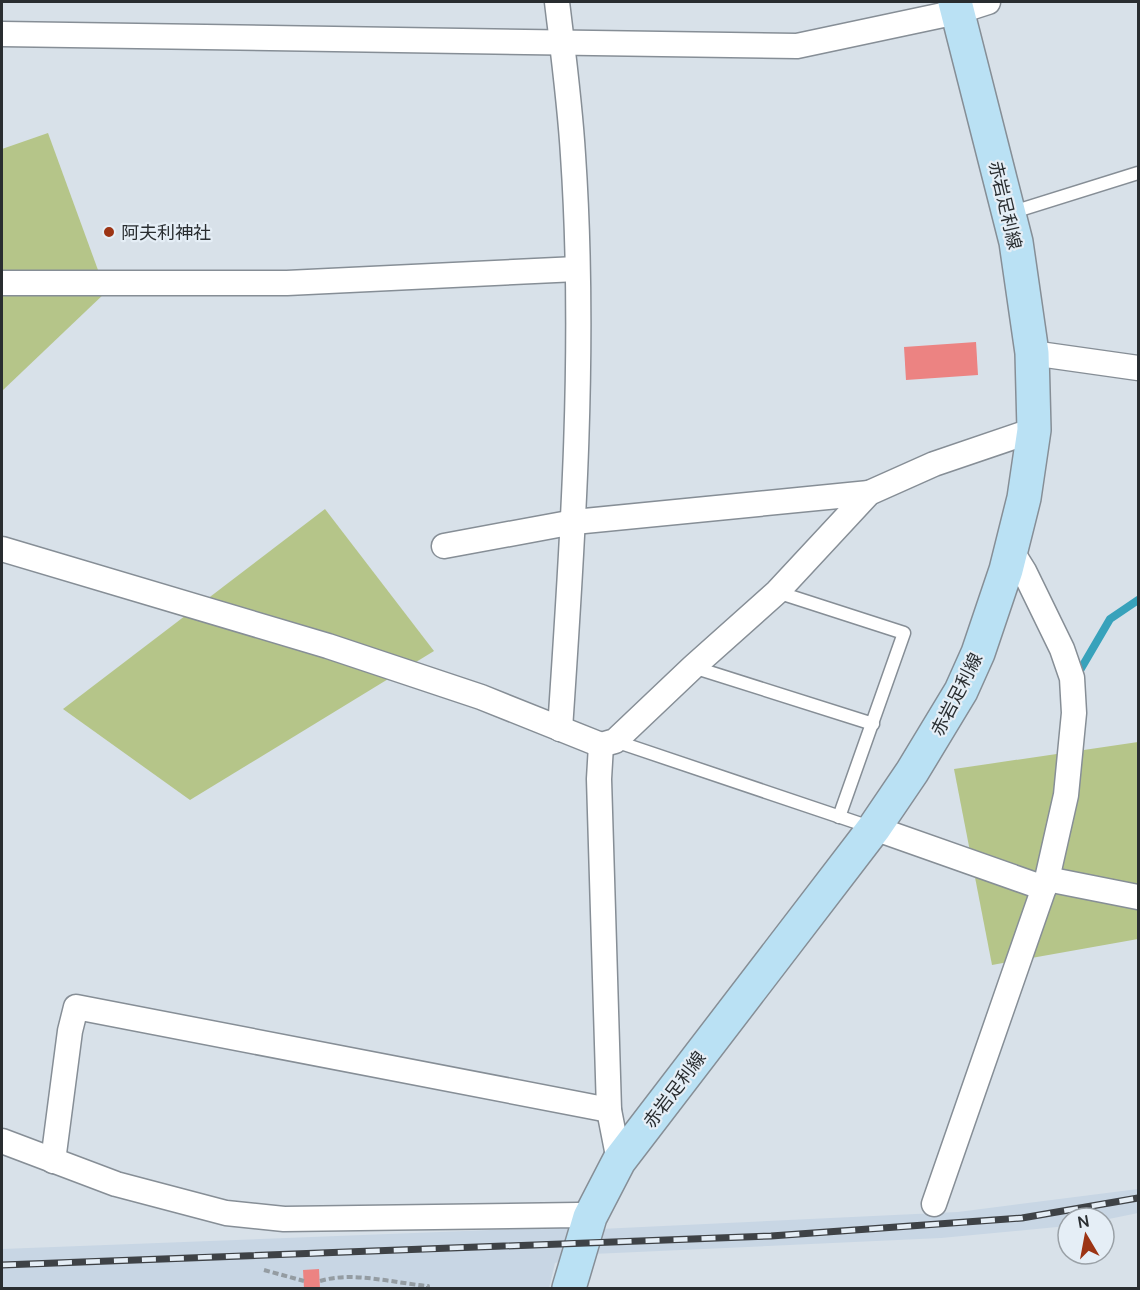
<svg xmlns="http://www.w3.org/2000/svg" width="1140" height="1290" viewBox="0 0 1140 1290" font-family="Manrope,'Noto Sans JP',sans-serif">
	<rect width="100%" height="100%" fill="#d8e1e9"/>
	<g fill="#c8d6e4">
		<polygon points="1138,1189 1138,1213 1104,1220 1068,1218 1068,1226 1057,1227 941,1238 593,1254 600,1229 958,1212"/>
		<polygon points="571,1227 565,1260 555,1263 549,1288 2,1288 2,1249"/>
	</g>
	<g fill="#b5c589">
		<polygon points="48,133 106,292 2,391 2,149"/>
		<polygon points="325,509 434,651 190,800 63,709"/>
		<polygon points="1138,742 1138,939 992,965 954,769"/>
	</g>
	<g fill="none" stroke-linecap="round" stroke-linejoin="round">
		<polyline stroke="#38a2bb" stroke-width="8" points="1079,672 1110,619 1138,600"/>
	</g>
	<g fill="#ec8382">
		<polygon points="976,342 978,375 906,380 904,347"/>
		<polygon points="319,1269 320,1288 304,1288 303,1270"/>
	</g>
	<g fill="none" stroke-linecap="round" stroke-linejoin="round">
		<g stroke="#868e96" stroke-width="15">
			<g id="lane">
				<polyline points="1010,213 1138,173"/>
				<polyline points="777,592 904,633 839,817"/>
				<polyline points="693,667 873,724"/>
				<polyline points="615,741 873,828"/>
			</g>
		</g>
		<g stroke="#868e96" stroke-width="27">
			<g id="street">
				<path d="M 557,2 C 563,52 570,104 573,155 C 586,345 573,539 560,729"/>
				<polyline points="2,34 797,46 957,12 988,2"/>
				<polyline points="2,283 287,283 577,269"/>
				<polyline points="1032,353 1138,368"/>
				<polyline points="444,546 574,522 869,493"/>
				<polyline points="2,549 328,646 481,697 601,745 615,741 693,667 777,592 869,493 934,464 1034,430"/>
				<polyline points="601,745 599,779 609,1110 619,1161"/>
				<polyline points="874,828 1044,888"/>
				<polyline points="1047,879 1138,897"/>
				<polyline points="2,1141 116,1184 226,1213 284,1219 578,1215 590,1217"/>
				<polyline points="53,1161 70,1031 76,1007 609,1110"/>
				<polyline points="934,1204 1047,879 1066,795 1074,713 1072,678 1062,649 1024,571 1011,550"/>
			</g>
		</g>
		<g stroke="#868e96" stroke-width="36">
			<polyline id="secondary" points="569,1288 590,1217 619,1161 874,828 912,772 961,691 978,653 1006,570 1024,498 1034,430 1032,353 1016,242 955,2"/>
		</g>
		<g stroke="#949ca2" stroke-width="4" stroke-dasharray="6 3" stroke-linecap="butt">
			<polyline points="264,1270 304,1281"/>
			<path d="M 320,1281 C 353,1271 393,1283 428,1286 L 428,1288"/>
		</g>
		<use href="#lane" stroke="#fff" stroke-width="12"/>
		<use href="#street" stroke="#fff" stroke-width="24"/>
		<use href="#secondary" stroke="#bae1f4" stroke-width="33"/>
		<g stroke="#3e4246" stroke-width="7">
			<polyline id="rail" points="2,1265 771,1236 1022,1218 1138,1198"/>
		</g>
		<use href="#rail" stroke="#e5eef6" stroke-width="4.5" stroke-dasharray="14" stroke-linecap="butt"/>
	</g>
	<circle fill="#9c3414" stroke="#e5eef6" stroke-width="2" cx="109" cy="232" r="6"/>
	<g text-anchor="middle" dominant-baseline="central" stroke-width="4.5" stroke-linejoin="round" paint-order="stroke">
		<g font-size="18" fill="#292d30" stroke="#e5eef6">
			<text transform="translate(1006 205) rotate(77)">赤岩足利線</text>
			<text transform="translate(956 694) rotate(-63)">赤岩足利線</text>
			<text transform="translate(674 1089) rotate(-53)">赤岩足利線</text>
		</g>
		<g font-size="18" fill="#292d30" stroke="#e5eef6" text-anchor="start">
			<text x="121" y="232">阿夫利神社</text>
		</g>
	</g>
	<rect width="1140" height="1290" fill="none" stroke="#292d30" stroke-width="6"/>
	<g transform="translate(1086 1236) rotate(350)"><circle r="28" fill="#e5eef6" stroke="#9aa1a7" stroke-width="1.5"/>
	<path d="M0-4.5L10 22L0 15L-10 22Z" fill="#9c3414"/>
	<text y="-9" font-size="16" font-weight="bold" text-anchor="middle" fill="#292d30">N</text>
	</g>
</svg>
